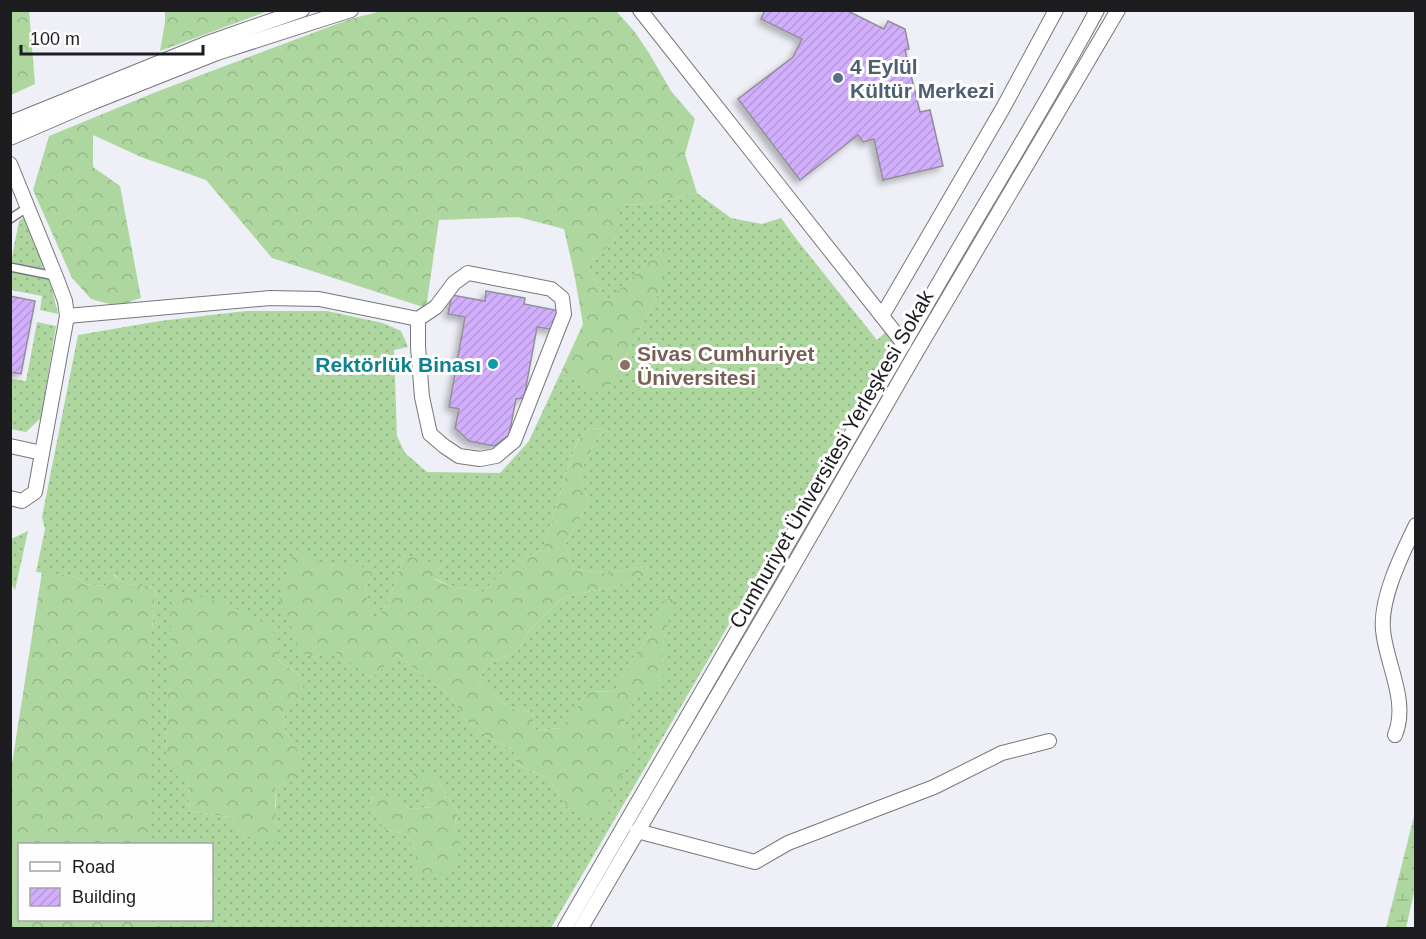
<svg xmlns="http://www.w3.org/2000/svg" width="1426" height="939" viewBox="0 0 1426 939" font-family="Helvetica,sans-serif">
	<defs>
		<pattern id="grass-dots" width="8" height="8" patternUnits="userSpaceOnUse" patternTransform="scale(1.5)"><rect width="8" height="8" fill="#add79f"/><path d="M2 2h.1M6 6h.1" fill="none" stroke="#94b889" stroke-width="1.8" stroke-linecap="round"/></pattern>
		<pattern id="forest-crowns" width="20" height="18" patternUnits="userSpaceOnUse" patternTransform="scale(1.5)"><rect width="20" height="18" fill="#add79f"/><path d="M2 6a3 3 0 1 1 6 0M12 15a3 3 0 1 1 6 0" fill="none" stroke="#94b889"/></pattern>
		<pattern id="wetland-marsh" width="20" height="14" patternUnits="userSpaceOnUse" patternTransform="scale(1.5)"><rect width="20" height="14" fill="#add79f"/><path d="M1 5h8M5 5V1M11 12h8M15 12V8" fill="none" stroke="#94b889"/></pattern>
		<pattern id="building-hatch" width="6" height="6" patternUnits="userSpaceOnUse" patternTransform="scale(1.5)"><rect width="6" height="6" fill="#d2affd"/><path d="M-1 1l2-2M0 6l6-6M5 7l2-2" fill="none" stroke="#b496d9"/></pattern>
		<filter id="shadow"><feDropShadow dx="-4" dy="4" stdDeviation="3" flood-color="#0004"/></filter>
	</defs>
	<rect width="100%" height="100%" fill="#eff0f7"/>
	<g fill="url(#grass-dots)" fill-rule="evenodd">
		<path d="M 697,193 L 731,218 L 762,224 L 781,218 L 797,240 L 877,340 L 886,332 L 894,343 L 551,928 L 152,928 L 152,920 L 212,920 L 212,844 L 152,844 L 152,630 L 156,587 L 127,584 L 114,575 L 106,586 L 85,584 L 76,577 L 36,572 L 45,529 L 42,517 L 78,335 L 160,321 L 246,311 L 327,311 L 383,323 L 401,331 L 408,347 L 394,350 L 397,436 L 405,453 L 427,472 L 500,473 L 529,441 L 561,372 L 600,393 L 611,384 L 662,287 L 663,249 L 607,301 L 587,264 L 614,242 L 618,205 L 649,204 ZM 589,428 L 607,429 L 596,440 L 579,475 L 589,502 L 565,545 L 574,570 L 609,573 L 643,566 L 656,571 L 622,585 L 563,597 L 529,631 L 517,651 L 486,665 L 478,682 L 510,708 L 532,712 L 535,730 L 564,728 L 588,692 L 615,691 L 632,659 L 648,638 L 664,601 L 674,597 L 663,642 L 664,665 L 636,696 L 622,726 L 640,740 L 569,809 L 549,779 L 516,764 L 514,750 L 490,739 L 467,722 L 450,695 L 397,655 L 371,678 L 334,650 L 316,657 L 298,653 L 297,641 L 326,565 L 375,569 L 365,589 L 374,625 L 389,600 L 404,555 L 441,567 L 434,578 L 450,586 L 484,592 C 502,569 518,562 543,549 L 565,477 L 578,440 ZM 173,592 L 277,659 L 301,677 L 284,710 L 285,731 L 302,757 L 297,776 L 275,788 L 276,807 L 245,836 L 229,817 L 190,811 L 188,782 L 166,752 ZM 436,778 L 458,812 L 453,832 L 415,849 L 405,834 L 384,829 L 370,803 L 377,791 L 410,809 L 431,807 L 421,788 Z"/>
		<polygon points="25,216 45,264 42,268 11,262 19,221"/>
		<polygon points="10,272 50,280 58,314 40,310 42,296 11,290"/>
		<polygon points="37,322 56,326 41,418 26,432 11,429 11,379 26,381"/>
		<polygon points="28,531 15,590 11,584 11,539"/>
	</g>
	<g fill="url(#forest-crowns)">
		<polygon points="10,11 29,11 35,84 11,95"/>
		<polygon points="165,11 165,10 268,11 160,51 165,22"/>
		<polygon points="382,11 616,11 635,32 649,53 671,91 695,119 685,154 697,193 649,204 619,205 614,242 587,264 607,301 664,248 666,266 662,287 611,384 600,394 561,372 583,324 574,273 564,229 518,217 439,220 426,308 272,258 206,180 141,157 93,135 93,167 120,186 141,298 117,306 91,299 72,278 33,190 49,136 156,92 350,19"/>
		<path d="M 589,428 L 607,429 L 596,440 L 579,475 L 589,502 L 565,545 L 574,570 L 609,573 L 643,566 L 657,571 L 622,585 L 563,597 L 529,631 L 517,651 L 486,665 L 478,682 L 510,708 L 532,712 L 535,730 L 563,728 L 588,692 L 615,691 L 632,659 L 648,638 L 664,600 L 675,597 L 663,642 L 664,665 L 663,682 L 636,696 L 622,726 L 640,739 L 600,819 L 569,809 L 549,779 L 516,764 L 514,750 L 490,739 L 467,722 L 450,695 L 397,655 L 371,678 L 334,651 L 316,657 L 297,653 L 297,641 L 279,597 L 295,549 L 326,565 L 376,568 L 365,589 L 374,624 L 389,600 L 404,555 L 434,563 L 441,567 L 434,579 L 450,586 L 484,592 C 503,568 517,562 543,549 L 565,477 L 578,440 Z"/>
		<polygon points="42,572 76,577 85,584 106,586 113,575 128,584 156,587 152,630 152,844 20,844 20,920 152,920 152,928 11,928 11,770"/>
		<polygon points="172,592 208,598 247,613 272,628 280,652 277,659 301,677 305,696 284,711 285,731 302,757 298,776 275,788 276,842 245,836 229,817 190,811 188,782 174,774 166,752"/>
		<polygon points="415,771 436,778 458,812 453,832 461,846 456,864 450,873 416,875 415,849 405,834 384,829 370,804 377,790 410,809 431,807 421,788 408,780"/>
	</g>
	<polygon fill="url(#wetland-marsh)" points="1415,812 1415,888 1406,928 1386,928"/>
	<g fill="url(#building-hatch)" stroke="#918f94" stroke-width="1.5" filter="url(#shadow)">
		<polygon points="765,10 846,10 884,29 888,21 905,29 909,49 905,50 920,112 930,110 943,166 883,180 874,139 863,142 858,135 800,180 738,99 793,57 802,39 761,19"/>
		<polygon points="486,291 525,298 524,304 560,311 556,330 537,327 524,398 516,399 509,435 494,446 469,441 455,428 459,409 449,407 465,317 448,314 452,295 485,301"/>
		<polygon points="10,296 35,301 21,374 10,372"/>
	</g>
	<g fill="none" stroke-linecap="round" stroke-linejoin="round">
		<g stroke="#76777c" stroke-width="10">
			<g id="service">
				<polyline points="10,219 28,207"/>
				<polyline points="10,267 55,276"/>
			</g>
		</g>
		<g stroke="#76777c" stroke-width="16">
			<g id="minor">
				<polyline points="640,10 904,344"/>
				<polyline points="10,123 210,42 302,10"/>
				<polyline points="10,138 91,103 217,53 351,10"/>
				<polyline points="10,164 56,277 65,301 67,316 35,492 22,501 10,498"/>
				<polyline points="67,316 270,298 319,299 418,319 436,307 454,283 468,273 551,289 562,298 564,314 514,441 496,456 480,459 459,456 444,446 430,434 422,397 418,347 418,319"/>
				<polyline points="882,316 1003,108 1056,10"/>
				<polyline points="10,446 42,453"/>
				<path d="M 1395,735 C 1409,701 1386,664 1383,630 C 1380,598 1402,554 1416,525"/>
				<polyline points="637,831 755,862 788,843 934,787 1002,753 1049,741"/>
				<path d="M 565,928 C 692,708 821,489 947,269 C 997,183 1050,98 1097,10"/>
				<polyline points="581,928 781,587 914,356 1118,10"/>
			</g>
		</g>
		<use href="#service" stroke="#fff" stroke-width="7"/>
		<use href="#minor" stroke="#fff" stroke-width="14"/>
	</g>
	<circle fill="#5c6f8a" stroke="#fefeff" stroke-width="2" cx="838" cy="78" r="6"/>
	<circle fill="#0f9aa8" stroke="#fefeff" stroke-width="2" cx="493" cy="364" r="6"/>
	<circle fill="#8d6e63" stroke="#fefeff" stroke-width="2" cx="625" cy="365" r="6"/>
	<g text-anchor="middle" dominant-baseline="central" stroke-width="6" stroke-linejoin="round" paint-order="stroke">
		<g font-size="21" font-weight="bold" fill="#4e5e75" stroke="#fefeff" text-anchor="start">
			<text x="850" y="66">4 Eylül<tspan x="850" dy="24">Kültür Merkezi</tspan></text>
		</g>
		<g font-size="21" font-weight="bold" fill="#785e54" stroke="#fefeff" text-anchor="start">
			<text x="637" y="353">Sivas Cumhuriyet<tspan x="637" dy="24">Üniversitesi</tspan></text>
		</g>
		<g font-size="21" font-weight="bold" fill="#0d838f" stroke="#fefeff" text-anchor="end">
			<text x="481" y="364">Rektörlük Binası</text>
		</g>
		<g font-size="21" fill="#1d1d20" stroke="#fefeff">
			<text transform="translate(831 459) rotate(-60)">Cumhuriyet Üniversitesi Yerleşkesi Sokak</text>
		</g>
	</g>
	<rect width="1426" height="939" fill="none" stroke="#1d1d20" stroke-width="24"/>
	<rect x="18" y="843" width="195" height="78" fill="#fefeff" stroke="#a4a4a6" stroke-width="1.5"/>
	<rect x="30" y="862" width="30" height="9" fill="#ffffff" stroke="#a4a4a6" stroke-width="1.5"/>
	<text x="72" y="873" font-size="18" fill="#1d1d20">Road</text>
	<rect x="30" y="888" width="30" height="18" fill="url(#building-hatch)" stroke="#a4a4a6" stroke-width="1.5"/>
	<text x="72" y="903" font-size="18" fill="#1d1d20">Building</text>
	<path d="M21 45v9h182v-9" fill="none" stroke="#1d1d20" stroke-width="3"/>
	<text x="30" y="45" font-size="18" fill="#1d1d20" stroke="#fefeff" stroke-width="4.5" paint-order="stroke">100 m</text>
</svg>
